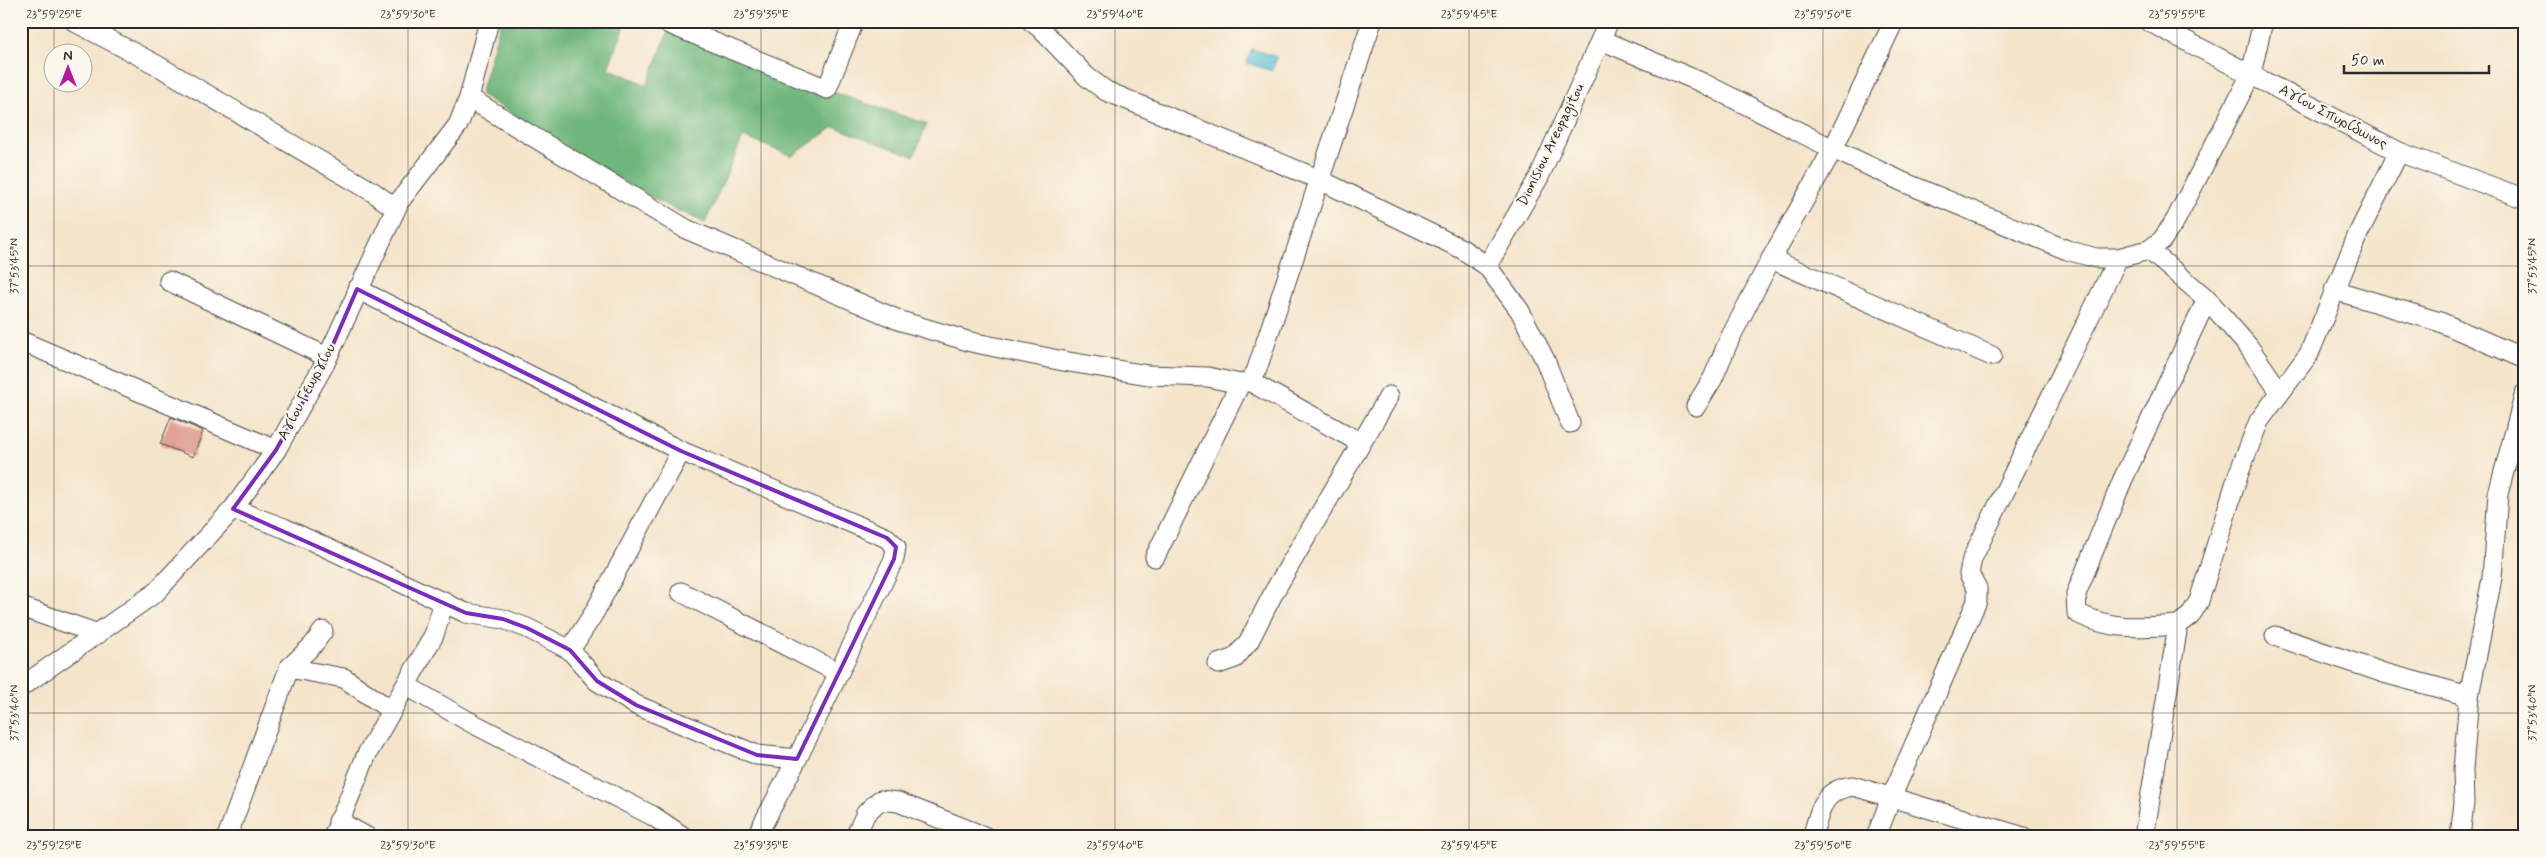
<svg xmlns="http://www.w3.org/2000/svg" width="2546" height="858" viewBox="0 0 2546 858" font-family="Mynerve,sans-serif">
	<rect width="100%" height="100%" fill="#fbf7ec"/>
	<filter id="ink" filterUnits="userSpaceOnUse"><feTurbulence type="fractalNoise" baseFrequency=".02" numOctaves="2"/><feDisplacementMap in="SourceGraphic" scale="10" xChannelSelector="R" yChannelSelector="G"/><feConvolveMatrix kernelMatrix="1 2 1 2 8 2 1 2 1" color-interpolation-filters="sRGB"/></filter>
	<filter id="wash" filterUnits="userSpaceOnUse"><feTurbulence type="fractalNoise" baseFrequency=".0096" numOctaves="4" result="noise"/><feDisplacementMap in="SourceGraphic" scale="20" xChannelSelector="R" yChannelSelector="G"/><feGaussianBlur stdDeviation="1.12" result="paint"/><feColorMatrix in="noise" values="0 0 0 0 0 0 0 0 0 0 0 0 0 0 0 0 0 1.4 0 .05"/><feComposite in="paint" operator="in"/></filter>
	<g filter="url(#wash)">
		<rect width="100%" height="100%" fill="#f4e4ca"/>
		<polygon fill="#6eb67c" stroke="#4c7054" points="501,21 627,21 608,68 647,85 670,27 762,68 927,124 914,156 834,127 792,156 743,137 705,223 649,197 480,94"/>
		<polygon fill="#57c0d4" stroke="#417680" points="1252,49 1277,57 1272,71 1247,63"/>
		<g id="blocks">
			<polygon fill="#df988e" points="171,417 203,431 193,457 160,444"/>
		</g>
	</g>
	<g filter="url(#ink)">
		<use href="#blocks" fill-opacity="0" stroke="#494743" stroke-width="1"/>
		<g fill="none" stroke-linecap="round" stroke-linejoin="round">
			<g stroke="#494743" stroke-width="21">
				<g id="minor">
					<polyline points="662,21 827,89 854,21"/>
					<polyline points="1031,21 1040,28 1087,77 1106,91 1318,179 1462,249 1487,266 1520,311 1545,360 1570,423"/>
					<polyline points="2148,21 2399,152 2525,199"/>
					<polyline points="75,22 155,64 373,192 396,209"/>
					<polyline points="1601,40 1703,83 1833,149 1903,182 2067,250 2096,258 2118,258 2149,250 2162,240 2175,221 2251,74 2263,21"/>
					<polyline points="469,98 686,229 901,321 971,342 1063,361 1148,375 1208,377 1240,384 1249,381 1256,372 1372,21"/>
					<polyline points="2149,250 2207,299 2248,346 2280,392"/>
					<polyline points="1771,259 1992,356"/>
					<polyline points="1487,266 1539,177 1609,21"/>
					<polyline points="169,281 327,357"/>
					<polyline points="357,289 681,451 887,538 896,547 894,559 797,759 756,837"/>
					<polyline points="2334,290 2440,322 2525,359"/>
					<polyline points="21,341 276,450"/>
					<polyline points="1249,381 1361,443"/>
					<polyline points="1696,406 1713,378 1730,338 1771,259 1833,149 1894,21"/>
					<polyline points="233,509 284,528 466,613 503,619 527,628 570,650 597,681 636,705 757,755 797,759"/>
					<polyline points="1155,557 1240,384"/>
					<polyline points="681,592 839,673"/>
					<polyline points="21,607 98,634"/>
					<path d="M 2178,625 C 2140,627 2112,631 2077,613 L 2076,594 L 2123,479 L 2207,299"/>
					<polyline points="2275,636 2384,673 2469,696"/>
					<polyline points="570,650 594,613 681,451"/>
					<polyline points="1218,664 1235,658 1249,641 1275,590 1389,396"/>
					<polyline points="289,668 344,678 392,711"/>
					<polyline points="407,686 468,721 653,816 684,837"/>
					<polyline points="21,687 155,593 233,509 276,450 325,363 399,202 458,125 469,98 489,21"/>
					<polyline points="338,821 367,837"/>
					<polyline points="227,837 289,668 313,645 323,631"/>
					<polyline points="333,837 367,754 434,635 444,601"/>
					<polyline points="855,837 866,813 880,800 898,802 986,837"/>
					<path d="M 1812,837 C 1821,810 1821,790 1853,786 L 2024,837"/>
					<polyline points="1876,837 1891,798 1977,601 1977,588 1969,574 1972,559 2118,258"/>
					<polyline points="2144,837 2178,625 2190,616 2199,601 2238,475 2259,421 2309,354 2358,234 2399,152"/>
					<polyline points="2460,837 2464,803 2463,770 2469,696 2492,578 2498,494 2525,393"/>
				</g>
			</g>
			<use href="#minor" stroke="#fff" stroke-width="19"/>
		</g>
	</g>
	<path fill="none" stroke="#7b2cbf" stroke-width="4" stroke-linejoin="round" d="M 357,289 L 681,451 L 887,538 L 896,547 L 894,559 L 797,759 L 757,755 L 636,705 L 597,681 L 570,650 L 527,628 L 503,619 L 466,613 L 233,509 L 276,450 L 325,363 Z"/>
	<path fill="none" stroke="#2b2b2b" stroke-width="1" stroke-opacity="0.45" d="M 54,21 L 54,52M 408,21 L 408,837M 761,21 L 761,837M 1115,21 L 1115,837M 1469,21 L 1469,837M 1823,21 L 1823,837M 2177,21 L 2177,837M 54,82 L 54,837M 21,266 L 2525,266M 21,713 L 2525,713"/>
	<g text-anchor="middle" dominant-baseline="central" stroke-width="4.5" stroke-linejoin="round" paint-order="stroke">
		<g font-size="15" fill="#2b2b2b" stroke="#fbf7ec">
			<text transform="translate(2333 117) rotate(28)">Αγίου Σπυρίδωνος</text>
			<text transform="translate(1551 145) rotate(-64)">Dionisiou Areopagitou</text>
			<text transform="translate(307 392) rotate(-62)">Αγίου Γεωργίου</text>
		</g>
	</g>
	<rect width="2546" height="858" fill="none" stroke="#fbf7ec" stroke-width="55"/>
	<g transform="translate(68 68)"><circle r="24" fill="#fbf7ec" stroke="#a8a59f"/>
	<path d="M0-4L9 19L0 12L-9 19Z" fill="#b5179e"/>
	<text y="-8" font-size="14" font-weight="bold" text-anchor="middle" fill="#2b2b2b">N</text>
	</g>
	<path d="M2344 65v8h145v-8" fill="none" stroke="#2b2b2b" stroke-width="2.5"/>
	<text x="2351" y="65" font-size="15" fill="#2b2b2b" stroke="#fbf7ec" stroke-width="4" paint-order="stroke">50 m</text>
	<rect x="28" y="28" width="2490" height="802" fill="none" stroke="#2b2b2b" stroke-width="2"/>
	<g font-size="12" text-anchor="middle" fill="#2b2b2b">
		<text x="54" y="18">23°59'25"E</text>
		<text x="408" y="18">23°59'30"E</text>
		<text x="761" y="18">23°59'35"E</text>
		<text x="1115" y="18">23°59'40"E</text>
		<text x="1469" y="18">23°59'45"E</text>
		<text x="1823" y="18">23°59'50"E</text>
		<text x="2177" y="18">23°59'55"E</text>
		<text transform="translate(14 266) rotate(-90)" y="4">37°53'45"N</text>
		<text transform="translate(2532 266) rotate(-90)" y="4">37°53'45"N</text>
		<text transform="translate(14 713) rotate(-90)" y="4">37°53'40"N</text>
		<text transform="translate(2532 713) rotate(-90)" y="4">37°53'40"N</text>
		<text x="54" y="849">23°59'25"E</text>
		<text x="408" y="849">23°59'30"E</text>
		<text x="761" y="849">23°59'35"E</text>
		<text x="1115" y="849">23°59'40"E</text>
		<text x="1469" y="849">23°59'45"E</text>
		<text x="1823" y="849">23°59'50"E</text>
		<text x="2177" y="849">23°59'55"E</text>
	</g>
</svg>
